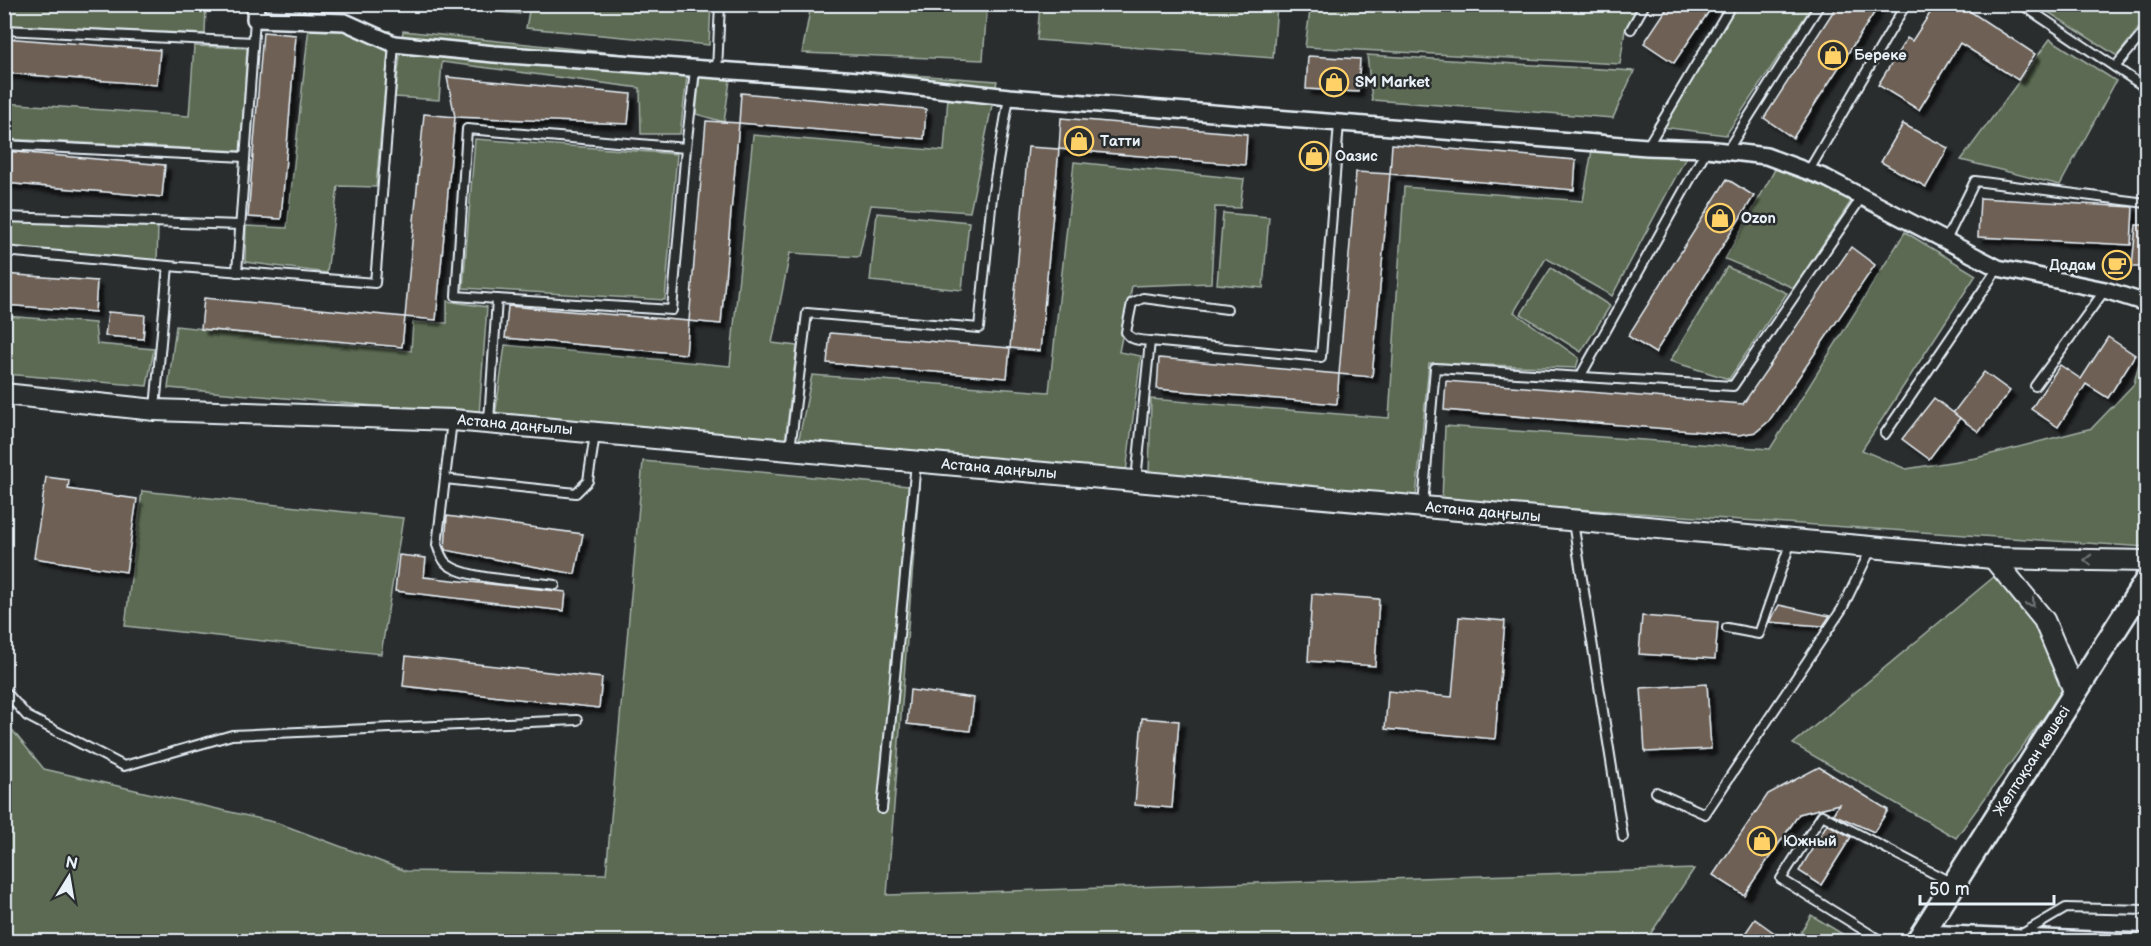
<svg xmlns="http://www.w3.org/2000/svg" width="2151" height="946" viewBox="0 0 2151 946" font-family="'Balsamiq Sans',sans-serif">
	<defs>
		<filter id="shadow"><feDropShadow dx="5.5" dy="5.5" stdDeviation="1.5" flood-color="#0009"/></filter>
	</defs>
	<rect width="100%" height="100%" fill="#2a2d2e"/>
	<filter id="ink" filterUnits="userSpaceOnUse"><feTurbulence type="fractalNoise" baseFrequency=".0167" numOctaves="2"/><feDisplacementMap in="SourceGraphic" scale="12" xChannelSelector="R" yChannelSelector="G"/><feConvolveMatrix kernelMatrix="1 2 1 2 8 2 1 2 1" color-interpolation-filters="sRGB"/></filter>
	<g filter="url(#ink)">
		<g fill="#5c6b53" stroke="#a2aea6" stroke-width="1.5">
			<polygon points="5,4 206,5 205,34 5,25"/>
			<polygon points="1311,4 1639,4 1639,5 1625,30 1620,64 1305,47"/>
			<polygon points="430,5 521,5 520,14"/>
			<polygon points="530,5 711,5 709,45 526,28"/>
			<polygon points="811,5 987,5 983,60 802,53"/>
			<polygon points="1040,5 1277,5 1273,58 1037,40"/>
			<polygon points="1734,5 1813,5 1726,135 1653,126"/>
			<polygon points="2037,5 2146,5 2146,19 2117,56"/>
			<polygon points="309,26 390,31 376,187 338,186 327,273 245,262 246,226 287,228"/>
			<polygon points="403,31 689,61 680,134 641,134 640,88 442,62 439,100 395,97"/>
			<polygon points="2050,39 2116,81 2060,185 1961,160"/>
			<polygon points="194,46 247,48 241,151 5,139 5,103 189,116"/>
			<polygon points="1367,55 1634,71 1613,118 1372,100"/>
			<polygon points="701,60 997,81 970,212 871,205 859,257 790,253 772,343 797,346 785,442 495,417 505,345 730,366 753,135 944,151 948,97 730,80 724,122 696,114"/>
			<polygon points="1595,133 1690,150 1612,296 1546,258 1514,312 1579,358 1576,368 1429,363 1416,497 1149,474 1151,399 1389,418 1404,187 1583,201"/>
			<polygon points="475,139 677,154 665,300 463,288"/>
			<polygon points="1074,162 1244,179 1240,208 1215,207 1211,283 1132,286 1119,352 1141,356 1126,472 798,443 812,375 1049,392"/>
			<polygon points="1777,166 1852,200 1794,288 1725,259"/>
			<polygon points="877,213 969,222 962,290 870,281"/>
			<polygon points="1223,213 1269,217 1263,288 1217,284"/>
			<polygon points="5,220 158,225 157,265 5,248"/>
			<polygon points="1905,232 1976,275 1862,450 1906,469 1976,458 2092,428 2134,384 2146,330 2146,547 1442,500 1445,426 1770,449"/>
			<polygon points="1727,267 1787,293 1729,379 1670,361"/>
			<polygon points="1551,268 1610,306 1581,352 1521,314"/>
			<polygon points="447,301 487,307 479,415 168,388 176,326 411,351 413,322 447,323"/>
			<polygon points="5,316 95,323 97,344 154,349 147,386 5,374"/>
			<polygon points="643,461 919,487 887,895 1694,869 1645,942 5,941 4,720 44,769 278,823 406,871 606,874"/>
			<polygon points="142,491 403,518 381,654 125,626"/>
			<polygon points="1995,576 2039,625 2066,687 1956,838 1793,744"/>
			<polygon points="1811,915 1854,941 1796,941"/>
		</g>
		<g fill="#6e6054" stroke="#e8f1f8" stroke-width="1.5" filter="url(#shadow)">
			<polygon points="1670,4 1714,4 1674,63 1644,43"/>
			<polygon points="1838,4 1880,4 1793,138 1764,118"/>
			<polygon points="1936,4 1959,4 2035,54 2018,80 1960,43 1919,110 1878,85 1907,38 1912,41"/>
			<polygon points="263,32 296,35 281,219 248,217"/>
			<polygon points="4,38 160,50 157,85 4,73"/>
			<polygon points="1308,56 1360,59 1358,92 1306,89"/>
			<polygon points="447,77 631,94 628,124 455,117"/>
			<polygon points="741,93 926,109 924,139 739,123"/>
			<polygon points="424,114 455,117 436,320 405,317"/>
			<polygon points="1061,118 1247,134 1245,165 1059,149"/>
			<polygon points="706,121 739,123 721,324 689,321"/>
			<polygon points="1903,124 1948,148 1926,187 1881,162"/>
			<polygon points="1392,144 1576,160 1574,190 1390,174"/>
			<polygon points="1028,147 1059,149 1040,351 1010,348"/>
			<polygon points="4,151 165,165 162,197 4,183"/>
			<polygon points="1356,172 1390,174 1372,377 1339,374"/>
			<polygon points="1727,179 1754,196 1655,353 1628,336"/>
			<polygon points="1980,198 2133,207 2131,245 1978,237"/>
			<polygon points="2136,225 2146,225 2146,267 2132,267"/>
			<polygon points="1851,247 1875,265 1769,421 1756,432 1739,435 1444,410 1446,381 1743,404"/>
			<polygon points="4,274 97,281 95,312 4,305"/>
			<polygon points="204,298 405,317 402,347 201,329"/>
			<polygon points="508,306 689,321 686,354 505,338"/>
			<polygon points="108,312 145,315 143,339 105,336"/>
			<polygon points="830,333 1010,348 1007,378 827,363"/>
			<polygon points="2108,337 2135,355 2108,398 2086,384 2058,427 2031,409 2060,365 2081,379"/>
			<polygon points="1159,358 1339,374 1337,404 1157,389"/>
			<polygon points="1984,372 2010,391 1979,432 1953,413"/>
			<polygon points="1934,398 1960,418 1929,459 1902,439"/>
			<polygon points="46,477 69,480 68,489 137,499 126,572 34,558"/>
			<polygon points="447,516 583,534 575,574 445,550"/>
			<polygon points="399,555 426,558 424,577 566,592 564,611 395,591"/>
			<polygon points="1312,594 1379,599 1375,666 1308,661"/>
			<polygon points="1779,605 1830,616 1823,626 1769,622"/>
			<polygon points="1642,616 1718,622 1715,659 1639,654"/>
			<polygon points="1459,617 1505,621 1495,739 1385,729 1388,691 1452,697"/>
			<polygon points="406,656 602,678 599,708 403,686"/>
			<polygon points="1707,684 1711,749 1645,752 1641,688"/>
			<polygon points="910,690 974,698 970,731 907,724"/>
			<polygon points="1142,718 1179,721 1172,808 1135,805"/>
			<polygon points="1819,767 1888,810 1874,832 1833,814 1839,804 1799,814 1744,895 1713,875 1768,794"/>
			<polygon points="1827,824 1851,837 1821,885 1799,871"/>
			<polygon points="1755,919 1787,942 1753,942 1744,935"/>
		</g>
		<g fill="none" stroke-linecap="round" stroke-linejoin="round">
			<g stroke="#e8f1f8" stroke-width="12">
				<g id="service">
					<polyline points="2021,4 2146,88"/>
					<polyline points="1631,29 1645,4"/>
					<polyline points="4,30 253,42"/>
					<polyline points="2115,67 2146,30"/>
					<polyline points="717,71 720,4"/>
					<polyline points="4,145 245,157"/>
					<polyline points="1647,147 1732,4"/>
					<polyline points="1727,151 1820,4"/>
					<polyline points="1808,172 1906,4"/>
					<polyline points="4,217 240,225"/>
					<polyline points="1946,240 1975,181 2146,203"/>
					<polyline points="4,251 168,266 155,408"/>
					<polyline points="168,266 375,283 394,44"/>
					<polyline points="237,272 255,19"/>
					<polyline points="497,299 672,310 686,148"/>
					<path d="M 1150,341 C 1141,340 1131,341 1126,332 L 1132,303 L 1143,298 L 1227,309"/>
					<polyline points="1580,377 1707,149"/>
					<polyline points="2035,386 2105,290"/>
					<path d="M 452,421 L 437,545 C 439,551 441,557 445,562 C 461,580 530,581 555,585"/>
					<polyline points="489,421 497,299 456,296 467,129 686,148 695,70"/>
					<polyline points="1885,434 1998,268"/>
					<polyline points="790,449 807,313 979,328 992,197 1009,97"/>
					<polyline points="445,479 576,493 588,481 595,434"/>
					<polyline points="1136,480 1150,341 1321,357 1339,123"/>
					<polyline points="1423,505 1435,368 1733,386 1862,197"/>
					<polyline points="1573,522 1623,837"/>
					<polyline points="1727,628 1759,634 1791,541"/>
					<polyline points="4,690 27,716 124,766 232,735 577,720"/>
					<polyline points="1656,792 1705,814 1842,609 1871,549"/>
					<polyline points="882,809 916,463"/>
					<polyline points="2022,934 2066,908 2146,910"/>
					<polyline points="1883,942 1781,879 1822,815 1952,883"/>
				</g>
			</g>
			<g stroke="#e8f1f8" stroke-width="20">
				<g id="minor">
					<polyline points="256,4 255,19 345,22 394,44 494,54 858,80 1009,97 1647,147 1707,149 1766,156 1826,178 1998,268 2105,290 2146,303"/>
					<polyline points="1922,933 2143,942"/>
				</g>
			</g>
			<g stroke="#e8f1f8" stroke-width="24">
				<g id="tertiary">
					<polyline points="4,394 155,410 453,420 1993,558 2146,561"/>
					<polyline points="1993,558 2044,620 2075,693"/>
				</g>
			</g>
			<g stroke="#e8f1f8" stroke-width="27">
				<polyline id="secondary" points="1917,942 2146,581"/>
			</g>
			<use href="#service" stroke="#2a2d2e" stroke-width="8"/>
			<use href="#minor" stroke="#2a2d2e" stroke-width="15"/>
			<use href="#tertiary" stroke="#2a2d2e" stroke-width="20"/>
			<use href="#secondary" stroke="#2a2d2e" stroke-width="22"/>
		</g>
		<defs><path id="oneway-chevron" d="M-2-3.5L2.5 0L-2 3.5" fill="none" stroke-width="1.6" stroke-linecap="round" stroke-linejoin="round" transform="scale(1.5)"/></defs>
		<g stroke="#6c7275">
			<use href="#oneway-chevron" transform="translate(2088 560) rotate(-179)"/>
			<use href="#oneway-chevron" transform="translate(2031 603) rotate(50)"/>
		</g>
	</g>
	<defs>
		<g id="shop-ring" transform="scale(1.5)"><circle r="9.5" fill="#2a2d2e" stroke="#ffd166" stroke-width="1.5"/><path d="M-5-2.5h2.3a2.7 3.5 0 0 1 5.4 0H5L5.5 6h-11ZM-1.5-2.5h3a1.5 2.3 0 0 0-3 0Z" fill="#ffd166"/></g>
		<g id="cafe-ring" transform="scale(1.5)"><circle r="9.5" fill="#2a2d2e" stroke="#ffd166" stroke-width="1.5"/><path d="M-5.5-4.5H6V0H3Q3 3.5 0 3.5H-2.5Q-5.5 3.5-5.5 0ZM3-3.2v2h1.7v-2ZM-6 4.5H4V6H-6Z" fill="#ffd166"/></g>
	</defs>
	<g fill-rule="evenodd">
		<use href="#shop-ring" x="1833" y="55"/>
		<use href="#shop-ring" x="1334" y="82"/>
		<use href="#shop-ring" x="1079" y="141"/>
		<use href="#shop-ring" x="1314" y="156"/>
		<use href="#shop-ring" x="1720" y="218"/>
		<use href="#cafe-ring" x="2117" y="265"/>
		<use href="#shop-ring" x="1762" y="841"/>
	</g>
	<g text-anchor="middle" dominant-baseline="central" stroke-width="5" stroke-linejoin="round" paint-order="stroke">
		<g font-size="15" font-weight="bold" fill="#e8f1f8" stroke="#2a2d2e" text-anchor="start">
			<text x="1854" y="55">Береке</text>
			<text x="1355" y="82">SM Market</text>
			<text x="1100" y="141">Татти</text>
			<text x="1335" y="156">Оазис</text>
			<text x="1741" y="218">Ozon</text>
			<text x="2096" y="265" text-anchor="end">Дадам</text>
			<text x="1783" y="841">Южный</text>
		</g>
		<g font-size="15" fill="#e8f1f8" stroke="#2a2d2e">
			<text transform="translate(515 425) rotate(5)">Астана даңғылы</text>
			<text transform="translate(999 469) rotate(5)">Астана даңғылы</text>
			<text transform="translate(1483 512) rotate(5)">Астана даңғылы</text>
			<text transform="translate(2032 761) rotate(-57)">Желтоқсан көшесі</text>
		</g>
	</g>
	<rect width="2151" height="946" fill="none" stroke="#2a2d2e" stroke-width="24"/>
	<rect x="12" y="12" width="2127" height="922" fill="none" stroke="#e8f1f8" stroke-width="2" filter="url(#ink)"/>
	<g transform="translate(69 877) rotate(11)" stroke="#2a2d2e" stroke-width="4.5" paint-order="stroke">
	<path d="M0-4.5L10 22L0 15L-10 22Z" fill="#e8f1f8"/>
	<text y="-9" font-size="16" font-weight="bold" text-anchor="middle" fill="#e8f1f8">N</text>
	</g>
	<path d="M1920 895v9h134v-9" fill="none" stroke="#e8f1f8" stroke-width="3"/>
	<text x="1929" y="895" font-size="18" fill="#e8f1f8" stroke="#2a2d2e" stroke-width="4.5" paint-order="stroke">50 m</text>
</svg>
